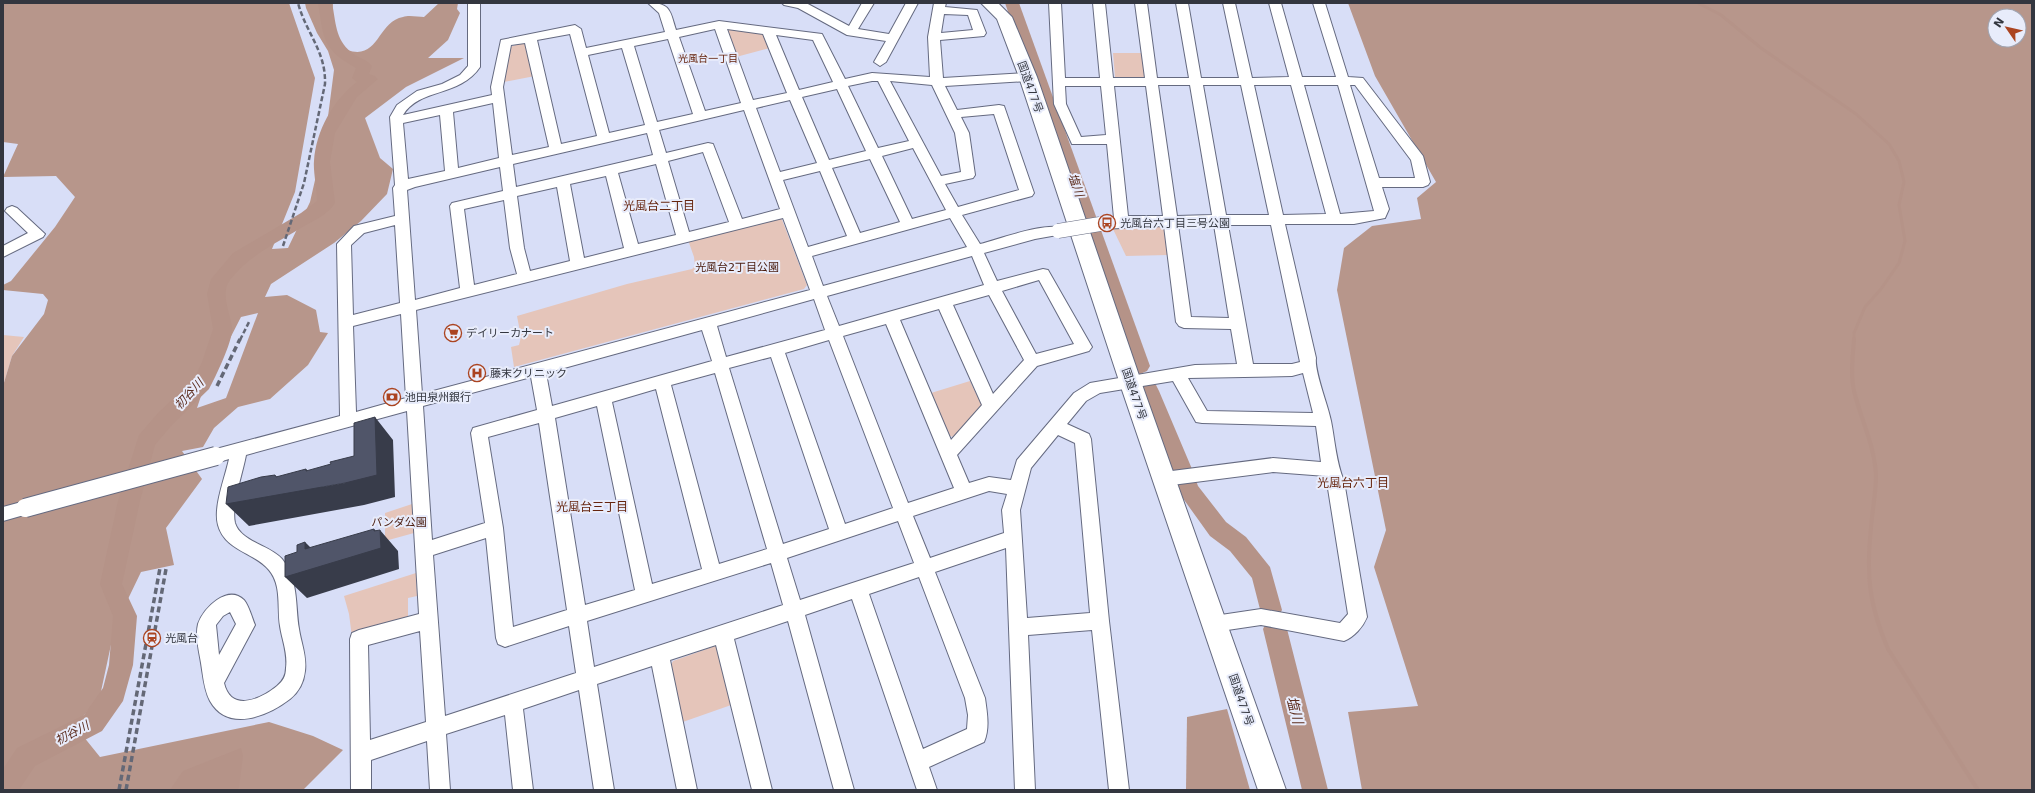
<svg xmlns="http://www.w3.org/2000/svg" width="2035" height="793" viewBox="0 0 2035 793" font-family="'DejaVu Sans','Noto Sans JP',sans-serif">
	<rect width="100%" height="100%" fill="#d8def7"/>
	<g fill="#e5c5ba">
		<polygon points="730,29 765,33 770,48 736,57 726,32"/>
		<polygon points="524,42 527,43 535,76 504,82 510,47"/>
		<polygon points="1113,53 1143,53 1145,76 1142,78 1115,77"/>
		<polygon points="781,217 807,285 804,289 514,367 511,347 519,345 521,337 517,316 627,284 692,269 695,266 694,257 688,240"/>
		<polygon points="1160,226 1166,228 1168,255 1126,256 1113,229"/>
		<polygon points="3,335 24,337 12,356 3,386"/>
		<polygon points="970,381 983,408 957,438 950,436 931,393"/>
		<polygon points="412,504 414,533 385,541 385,513"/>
		<polygon points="416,573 417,596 408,598 408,620 352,637 349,614 344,596"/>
		<polygon points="715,646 722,647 734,704 680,723 670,667 673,661"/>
	</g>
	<g fill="#b7968b" fill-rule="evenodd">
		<path d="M 3,3 L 289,3 L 315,78 L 295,192 L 272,249 L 288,248 L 310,202 L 326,132 L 334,70 L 328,51 L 317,33 L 306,8 L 305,3 L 333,3 C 332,18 328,43 347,50 C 379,61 377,22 403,17 C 409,15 418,17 424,17 L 439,3 L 458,3 L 457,9 L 460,13 L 448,40 L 428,58 L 464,58 L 406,87 L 365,118 L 380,158 L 393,169 L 387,194 L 361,221 L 334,243 L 271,284 L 265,297 L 287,295 L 316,310 L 320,332 L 328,333 L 308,365 L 270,399 L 238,407 L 214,428 L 203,447 L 182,451 L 202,479 L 166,528 L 174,565 L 141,572 L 115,626 L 100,696 L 75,726 L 100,757 L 269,722 L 313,736 L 343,750 L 303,790 L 3,790 L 3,386 L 12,356 L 44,314 L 48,300 L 43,294 L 3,290 L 3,285 L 11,281 L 55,227 L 75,197 L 56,176 L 3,177 L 18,144 L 3,142 ZM 258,313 L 226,398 L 197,408 L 202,393 L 241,317 Z"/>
		<path d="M 1348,3 L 2032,3 L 2032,790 L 1362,790 L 1348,712 L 1418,706 L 1374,567 L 1386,530 L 1337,290 L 1344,248 L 1372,226 L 1421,219 L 1417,198 L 1436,182 L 1375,76 ZM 1995,16 L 2019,16 L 2019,40 L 1995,40 Z"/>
		<polygon points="1227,709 1250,790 1186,790 1187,717"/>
	</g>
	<polygon fill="#b59388" points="241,748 243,756 239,788 237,790 170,790 183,771"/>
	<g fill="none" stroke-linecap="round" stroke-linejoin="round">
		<polyline stroke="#b59388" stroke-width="3" points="1698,3 1721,15 1761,48 1856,114 1889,144 1899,161 1904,182 1899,205 1905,241 1899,263 1881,289 1865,307 1854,333 1854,340"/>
		<path stroke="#b59388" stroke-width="4" d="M 1854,339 C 1853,356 1850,374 1854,391 C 1861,420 1875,446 1876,476 C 1876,493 1872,511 1871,528 C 1866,575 1869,605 1888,649 L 1978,790"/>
		<g fill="#b59388" fill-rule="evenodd">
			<path d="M 318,3 L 332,3 C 336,22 335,39 351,52 C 357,58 367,59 372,66 L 369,74 L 375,76 L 378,79 L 357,97 L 335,133 L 330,162 L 335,203 C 329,213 316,220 306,225 C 280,241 249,255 230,280 C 220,293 230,313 232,327 C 234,339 215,378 209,389 L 172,425 L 155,445 L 140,501 L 122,584 L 137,616 L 133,665 L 123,701 L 102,731 L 35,766 L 19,790 L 3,790 L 3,769 L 17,748 L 84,715 L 103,688 L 109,665 L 113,616 L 100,584 L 118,501 L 139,435 L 158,413 L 194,379 L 202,362 L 213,329 L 207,294 L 211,279 L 233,253 L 301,213 L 317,201 C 317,189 313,171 314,161 C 316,131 333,100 357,82 L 352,78 L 356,68 C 322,49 324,39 318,3 Z"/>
			<polygon points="1005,3 1019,3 1150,366 1147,371 1140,374 1133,371 1130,366"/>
			<polygon points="1149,383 1156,385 1159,391 1192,469 1188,475 1195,478 1198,486 1226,522 1246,537 1270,567 1282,610 1278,617 1275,618 1283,621 1287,629 1328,790 1302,790 1263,629 1267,621 1270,620 1262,617 1252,578 1230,551 1210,536 1182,497 1176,484 1180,477 1174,475 1170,469 1139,391 1142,385"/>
		</g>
		<g stroke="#656a80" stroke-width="2">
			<g id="minor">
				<path d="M 468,3 L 480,3 L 480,67 C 460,97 419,88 403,115 L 492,95 L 491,87 L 501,40 L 575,25 L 581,29 L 586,48 L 665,32 L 659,13 L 648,3 C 671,3 670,11 676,30 L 719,21 L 822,34 L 845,79 L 872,73 L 930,77 L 928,37 L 934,3 L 946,3 L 945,7 L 977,10 L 986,33 L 984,36 L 940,40 L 943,78 L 1028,73 L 1034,77 L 1028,81 L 945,86 L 957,110 L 999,105 L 1004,106 L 1034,193 L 1032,196 L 962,215 L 980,244 C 999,239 1045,222 1063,228 L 1065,231 L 1063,234 L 1035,239 L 984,253 L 997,281 L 1043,269 L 1048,270 L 1092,347 L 1089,351 L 1037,366 L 957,455 L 969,483 L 989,477 L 1011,480 L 1017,460 L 1074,393 L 1090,383 L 1195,365 L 1237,364 L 1231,329 L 1184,328 L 1179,326 L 1176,322 L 1164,226 L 1100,229 L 1095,227 L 1093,224 L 1095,221 L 1114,218 L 1107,144 L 1072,144 L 1054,104 L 1049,3 L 1061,3 L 1065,78 L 1100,78 L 1093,3 L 1105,3 L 1113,78 L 1145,78 L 1135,3 L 1147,3 L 1157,78 L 1189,78 L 1176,3 L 1188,3 L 1201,78 L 1239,78 L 1223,3 L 1235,3 L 1252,78 L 1289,77 L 1269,3 L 1281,3 L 1302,77 L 1336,77 L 1313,3 L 1325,3 L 1348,77 L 1363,78 L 1423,156 L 1430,182 L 1428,185 L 1423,187 L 1382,187 L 1389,209 L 1385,218 L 1354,224 L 1285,224 L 1316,358 C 1314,371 1328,405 1331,421 C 1335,441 1336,462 1344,481 L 1367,617 C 1363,627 1354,637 1344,641 L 1261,625 L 1214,632 L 1207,630 L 1205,624 L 1207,618 L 1214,616 L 1261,609 L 1340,623 L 1348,614 L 1326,476 L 1273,472 L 1164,486 L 1158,484 L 1156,479 L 1158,474 L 1164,472 L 1273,458 L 1321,462 L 1316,426 L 1202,423 L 1196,422 L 1173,381 L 1100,393 L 1086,401 L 1067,424 L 1089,434 L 1091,439 L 1109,621 L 1129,790 L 1109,790 L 1092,630 L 1028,635 L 1035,790 L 1015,790 L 1006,548 L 935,572 L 985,698 C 987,713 990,728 984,742 L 929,767 L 937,790 L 917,790 L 852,599 L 805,615 L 854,790 L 834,790 L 788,621 L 734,639 L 772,790 L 752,790 L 716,645 L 670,660 L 697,790 L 677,790 L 652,666 L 597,684 L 614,790 L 594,790 L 579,690 L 523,709 L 533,790 L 513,790 L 505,715 L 446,734 L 450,790 L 430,790 L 427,741 L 371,760 L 371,790 L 351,790 L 350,639 L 352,633 L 359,630 L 419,614 L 407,411 L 246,455 C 243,472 231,506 235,523 C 241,542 270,545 282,559 C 299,580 295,605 299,629 C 301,643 307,656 305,671 C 304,681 299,692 290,699 C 268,716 228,733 210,701 C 204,690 203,675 201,663 C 199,651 195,636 198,624 C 203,608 228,584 244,600 C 249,606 252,618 255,625 L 224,683 C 231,713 261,699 277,686 C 283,681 286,676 286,668 C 288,653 282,640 280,626 C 277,608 282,585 269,570 C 254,552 225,551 218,525 C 213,507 225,478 229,459 L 216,463 L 210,461 L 208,456 L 210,451 L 216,449 L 340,416 L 337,244 L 354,226 L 395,216 L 393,188 L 395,185 L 390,117 L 397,105 L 417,91 L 442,84 L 460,75 L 468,66 ZM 944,14 L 968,15 L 973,30 L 941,33 ZM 715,29 L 741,103 L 705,111 L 679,37 ZM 727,29 L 763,34 L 787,93 L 753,100 ZM 570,34 L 597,136 L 561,144 L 537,40 ZM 776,35 L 813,40 L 833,82 L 799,90 ZM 668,39 L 693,114 L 657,122 L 634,46 ZM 525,43 L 549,147 L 512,155 L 503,87 L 511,45 ZM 622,48 L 645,125 L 609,133 L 588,55 ZM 872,81 L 878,81 L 909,141 L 878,148 L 848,86 ZM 890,81 L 932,85 L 955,133 L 961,172 L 941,176 ZM 1158,85 L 1190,85 L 1212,215 L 1177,216 ZM 1203,85 L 1241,85 L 1269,215 L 1226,215 ZM 1254,85 L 1291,85 L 1326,214 L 1283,215 ZM 1304,85 L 1338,85 L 1374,211 L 1340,214 ZM 1350,85 L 1355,85 L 1411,160 L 1415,178 L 1379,178 ZM 1065,86 L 1101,86 L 1106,135 L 1081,137 L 1066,104 ZM 1114,86 L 1146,86 L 1163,216 L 1128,216 ZM 837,89 L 866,151 L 829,160 L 802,97 ZM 790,100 L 817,163 L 780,172 L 756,108 ZM 493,103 L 499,158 L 458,168 L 453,112 ZM 744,110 L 780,209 L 742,219 L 713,144 L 708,143 L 666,153 L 659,130 ZM 994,114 L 1019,190 L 958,207 L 945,184 L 973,178 L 975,175 L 969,133 L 961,117 ZM 440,115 L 445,171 L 408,179 L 403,123 ZM 647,133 L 653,155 L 516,187 L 513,164 ZM 913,148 L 946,210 L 912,219 L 882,156 ZM 703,152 L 729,222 L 689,232 L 668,161 ZM 870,159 L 900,222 L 860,233 L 832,168 ZM 656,164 L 676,235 L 638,244 L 618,173 ZM 500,167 L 503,191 L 452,203 L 450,206 L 460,288 L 415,300 L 407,190 L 415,187 ZM 820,171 L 847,236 L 808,247 L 783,180 ZM 606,176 L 624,248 L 584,258 L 570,184 ZM 557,187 L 570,261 L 530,271 L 524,248 L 517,196 ZM 504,200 L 510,248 L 517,274 L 474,285 L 464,209 ZM 783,218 L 810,290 L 422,394 L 416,310 ZM 950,218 L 967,247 L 823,286 L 812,256 ZM 395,225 L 400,303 L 353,315 L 351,245 L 364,233 ZM 1178,225 L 1214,225 L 1229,318 L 1191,317 ZM 1228,225 L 1271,225 L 1300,362 L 1292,364 L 1253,364 ZM 972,256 L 984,285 L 839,326 L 827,296 ZM 1039,280 L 1074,344 L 1036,354 L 1002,291 ZM 989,295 L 1024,360 L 993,394 L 953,305 ZM 814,299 L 825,330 L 726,357 L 717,326 ZM 939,309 L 982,405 L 951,440 L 900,320 ZM 401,314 L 406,398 L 356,412 L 353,326 ZM 886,324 L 954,488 L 908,503 L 843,336 ZM 702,330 L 712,361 L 552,406 L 546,373 ZM 829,340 L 893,508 L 845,524 L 785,353 ZM 771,357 L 829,529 L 783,544 L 729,368 ZM 715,373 L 767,549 L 719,564 L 671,385 ZM 1303,373 L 1313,413 L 1207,411 L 1188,378 L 1292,376 ZM 531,377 L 537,410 L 473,428 L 471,433 L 485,523 L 432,540 L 423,406 ZM 656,389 L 702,569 L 652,584 L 612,402 ZM 597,406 L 635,590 L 585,605 L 555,418 ZM 539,423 L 567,610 L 513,627 L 503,528 L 488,437 ZM 1058,435 L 1075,443 L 1090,613 L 1027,618 L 1020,510 L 1031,468 ZM 989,491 L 1007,494 L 1002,510 L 1004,533 L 930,558 L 913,516 ZM 898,521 L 914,563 L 800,600 L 787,558 ZM 486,538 L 496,638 L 498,644 L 505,647 L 569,626 L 576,673 L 445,716 L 433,555 ZM 771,563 L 783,605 L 594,667 L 587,621 ZM 919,577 L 965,698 L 968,715 L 967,729 L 923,749 L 869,594 ZM 230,612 L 236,624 L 219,655 L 216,625 L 223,616 ZM 420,631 L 426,722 L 370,740 L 368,645 Z"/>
				<polygon points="782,3 806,3 849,26 862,3 874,3 858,29 889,34 906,3 918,3 886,62 880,66 874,62 886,41 847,35 798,8 784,5"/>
				<polygon points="12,206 17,208 45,234 43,237 3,257 3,246 28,233 5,211 7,208"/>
				<polygon points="25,501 31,503 34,508 31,513 3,521 3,507"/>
			</g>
		</g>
		<g stroke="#656a80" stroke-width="2">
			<polygon id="highway" points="981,3 998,3 1012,17 1037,77 1144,390 1286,790 1258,790 1122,390 1019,77 997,19"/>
		</g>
		<use href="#minor" fill="#fff" fill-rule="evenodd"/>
		<use href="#highway" fill="#fff" fill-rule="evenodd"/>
		<g stroke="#646876" stroke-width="2.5" stroke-dasharray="5 2.5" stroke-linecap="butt">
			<path d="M 283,246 L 304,183 L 325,84 C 326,51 306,33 298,3"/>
			<polyline points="240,340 249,322"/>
		</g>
		<g stroke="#646876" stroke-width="3.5" stroke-dasharray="6 3.5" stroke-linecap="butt">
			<polyline points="217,386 240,339"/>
			<polyline points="119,790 160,568"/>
			<polyline points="126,790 166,569"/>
		</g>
		<g stroke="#656a80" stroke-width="15" stroke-linecap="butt">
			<polyline id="minor-bridge-far1" points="1058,231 1100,224"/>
		</g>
		<g stroke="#656a80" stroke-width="20" stroke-linecap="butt">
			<polyline id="minor-bridge" points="25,508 216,456"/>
		</g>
		<use href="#minor-bridge-far1" stroke="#fff" stroke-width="14"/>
		<use href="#minor-bridge" stroke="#fff" stroke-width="18"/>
	</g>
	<g fill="#383c4a">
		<polygon points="375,417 393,440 395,497 364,505 249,526 226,504 276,477 275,475 292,492 306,471 306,469 322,487 345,483"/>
		<polygon points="374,529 380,535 380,530 398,551 399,569 307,598 285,577 305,549 305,542 326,563 374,531"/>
	</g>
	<g fill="#505569" stroke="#383c4a">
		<polygon points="375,417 377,475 345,483 226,504 228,487 261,477 275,475 276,477 306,469 306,471 331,464 330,462 354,456 354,423"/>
		<polygon points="374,529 374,531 380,530 381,548 285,577 285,556 297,552 297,545 305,542 305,549"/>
	</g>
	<defs>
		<g id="bus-ring" transform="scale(0.9)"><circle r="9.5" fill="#e8ecfb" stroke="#ab4421" stroke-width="1.5"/><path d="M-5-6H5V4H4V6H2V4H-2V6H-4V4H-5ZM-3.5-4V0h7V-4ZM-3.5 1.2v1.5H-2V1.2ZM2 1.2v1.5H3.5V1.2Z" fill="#ab4421"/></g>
		<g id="supermarket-ring" transform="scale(0.9)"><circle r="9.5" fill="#e8ecfb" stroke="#ab4421" stroke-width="1.5"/><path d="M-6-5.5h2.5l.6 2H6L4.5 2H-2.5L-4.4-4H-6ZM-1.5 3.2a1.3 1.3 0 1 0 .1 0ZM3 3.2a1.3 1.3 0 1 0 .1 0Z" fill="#ab4421"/></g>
		<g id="hospital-ring" transform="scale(0.9)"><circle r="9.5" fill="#e8ecfb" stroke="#ab4421" stroke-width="1.5"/><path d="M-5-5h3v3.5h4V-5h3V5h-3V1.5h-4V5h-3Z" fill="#ab4421"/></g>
		<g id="bank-ring" transform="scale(0.9)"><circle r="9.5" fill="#e8ecfb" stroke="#ab4421" stroke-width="1.5"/><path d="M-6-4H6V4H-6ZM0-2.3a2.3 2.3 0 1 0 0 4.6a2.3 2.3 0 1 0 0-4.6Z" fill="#ab4421"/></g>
		<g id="station-ring" transform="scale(0.9)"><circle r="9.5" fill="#e8ecfb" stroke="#ab4421" stroke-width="1.5"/><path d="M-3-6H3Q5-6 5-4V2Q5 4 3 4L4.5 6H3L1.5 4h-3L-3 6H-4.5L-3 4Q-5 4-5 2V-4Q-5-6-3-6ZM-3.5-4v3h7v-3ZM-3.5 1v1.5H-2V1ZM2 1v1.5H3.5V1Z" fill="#ab4421"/></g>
	</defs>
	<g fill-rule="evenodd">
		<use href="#bus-ring" x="1107" y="223"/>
		<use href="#supermarket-ring" x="453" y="333"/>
		<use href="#hospital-ring" x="477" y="373"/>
		<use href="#bank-ring" x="392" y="397"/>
		<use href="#station-ring" x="152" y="638"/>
	</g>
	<g text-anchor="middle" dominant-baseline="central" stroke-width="4" stroke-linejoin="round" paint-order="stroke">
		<g font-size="10" fill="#66250f" stroke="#e8ecfb">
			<text x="708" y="58">光風台一丁目</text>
		</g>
		<g font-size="11" fill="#33363f" stroke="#e8ecfb">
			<text transform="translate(1030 87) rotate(70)">国道477号</text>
			<text transform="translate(1134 394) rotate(71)">国道477号</text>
			<text transform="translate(1241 700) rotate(71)">国道477号</text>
		</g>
		<g font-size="11" fill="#33363f" stroke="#e8ecfb" text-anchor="start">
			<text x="1120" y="223">光風台六丁目三号公園</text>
			<text x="466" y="333">デイリーカナート</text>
			<text x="490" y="373">藤末クリニック</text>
			<text x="405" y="397">池田泉州銀行</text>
			<text x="165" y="638">光風台</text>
		</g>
		<g font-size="11" fill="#491b0d" stroke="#e8ecfb">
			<text x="737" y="267">光風台2丁目公園</text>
			<text x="399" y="522">パンダ公園</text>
		</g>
		<g font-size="12" font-style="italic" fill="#5c2d1e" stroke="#e8ecfb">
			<text transform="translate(1076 185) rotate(71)">塩川</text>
			<text transform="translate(189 394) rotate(-47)">初谷川</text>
			<text transform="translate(72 733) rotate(-28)">初谷川</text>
		</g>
		<g font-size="12" fill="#66250f" stroke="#e8ecfb">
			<text x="659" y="206">光風台二丁目</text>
			<text x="1353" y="483">光風台六丁目</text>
			<text x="592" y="507">光風台三丁目</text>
		</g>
		<g font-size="14" font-style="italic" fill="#5c2d1e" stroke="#e8ecfb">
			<text transform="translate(1295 710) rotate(76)">塩川</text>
		</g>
	</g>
	<rect width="2035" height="793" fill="none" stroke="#33363f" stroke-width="8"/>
	<g transform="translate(2007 28) rotate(304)"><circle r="19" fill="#e8ecfb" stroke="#a0a3b0"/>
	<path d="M0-3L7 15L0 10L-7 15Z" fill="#ab4421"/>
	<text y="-6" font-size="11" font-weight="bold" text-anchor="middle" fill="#33363f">N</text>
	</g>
</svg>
